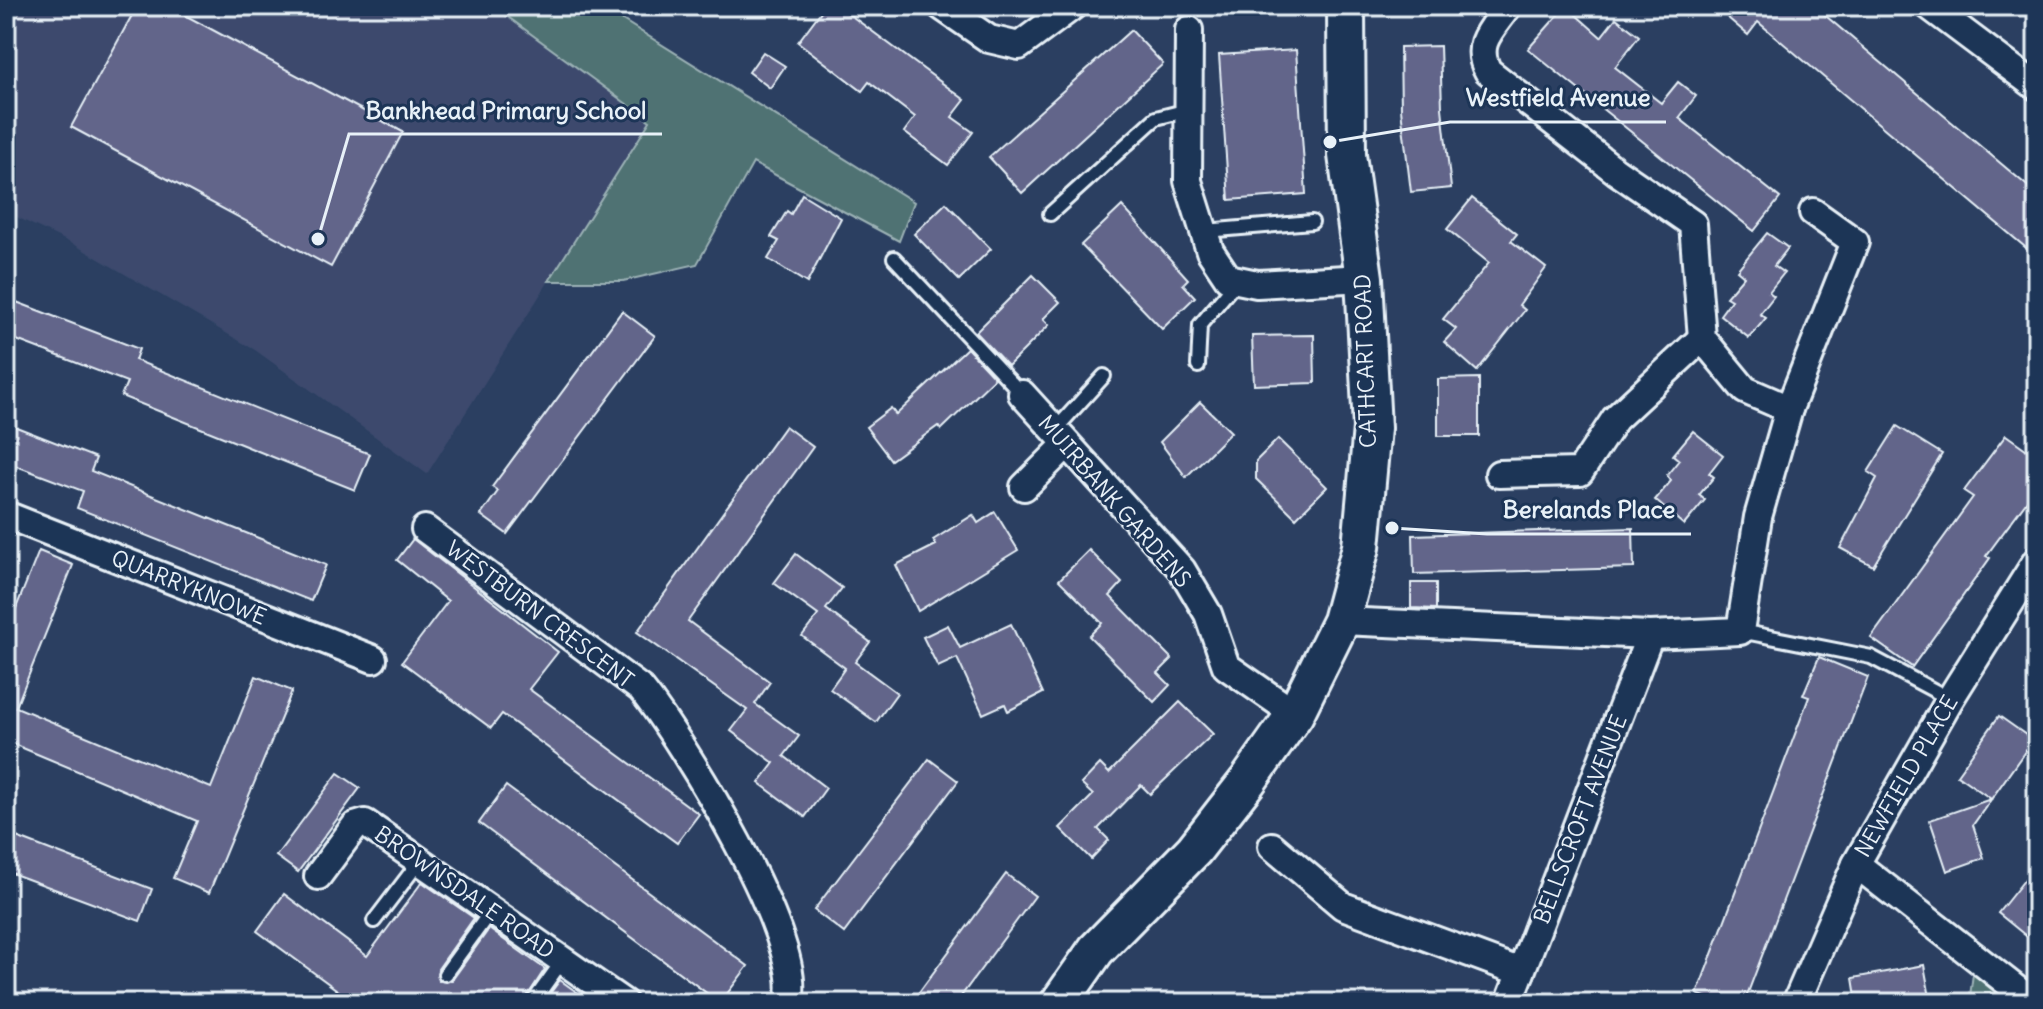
<svg xmlns="http://www.w3.org/2000/svg" width="2043" height="1009" viewBox="0 0 2043 1009" font-family="Delius,sans-serif">
	<rect width="100%" height="100%" fill="#2b3f61"/>
	<filter id="ink" filterUnits="userSpaceOnUse"><feTurbulence type="fractalNoise" baseFrequency=".0125" numOctaves="2"/><feDisplacementMap in="SourceGraphic" scale="16" xChannelSelector="R" yChannelSelector="G"/><feConvolveMatrix kernelMatrix="1 2 1 2 8 2 1 2 1" color-interpolation-filters="sRGB"/></filter>
	<g filter="url(#ink)">
		<polygon fill="#3c4a6d" points="6,6 493,6 650,121 427,474 255,350 75,245 6,212"/>
		<g fill="#507273" stroke="#9cb2b6" stroke-width="2">
			<polygon points="493,6 600,6 914,202 899,241 753,163 697,264 623,281 549,281 650,121"/>
			<polygon points="1973,974 2008,1003 1969,1003"/>
		</g>
		<g fill="#62658a" stroke="#e8f1f8" stroke-width="2">
			<polygon points="137,6 168,6 403,132 331,267 71,127"/>
			<polygon points="825,6 838,6 965,100 952,117 973,132 948,165 904,132 915,117 869,82 862,91 798,42"/>
			<polygon points="1566,6 1601,37 1616,18 1639,36 1615,67 1661,103 1678,82 1696,96 1679,118 1780,198 1754,231 1528,49"/>
			<polygon points="1714,6 1814,6 2037,194 2037,257 1758,22 1748,35"/>
			<polygon points="1131,30 1163,64 1022,193 989,157"/>
			<polygon points="1440,46 1442,108 1451,188 1411,192 1401,109 1400,47"/>
			<polygon points="1296,50 1306,194 1229,200 1219,55"/>
			<polygon points="763,52 785,66 770,88 749,72"/>
			<polygon points="802,194 841,218 807,283 768,259 779,241 771,237 787,211 791,214"/>
			<polygon points="1472,198 1517,234 1511,241 1546,268 1519,305 1525,310 1477,371 1444,342 1456,329 1443,319 1489,263 1447,229"/>
			<polygon points="946,203 991,249 959,280 914,234"/>
			<polygon points="1122,206 1188,279 1183,284 1195,297 1162,329 1081,245"/>
			<polygon points="1767,233 1788,248 1774,266 1784,273 1769,292 1774,296 1760,314 1766,318 1749,338 1720,315 1731,300 1726,297 1744,276 1737,270"/>
			<polygon points="1033,275 1060,302 1043,319 1049,325 1008,366 976,332"/>
			<polygon points="6,298 139,349 135,360 370,454 355,490 121,396 127,382 6,336"/>
			<polygon points="622,311 655,336 507,534 481,515 498,491 492,487"/>
			<polygon points="1314,335 1315,383 1254,385 1252,336"/>
			<polygon points="967,348 995,378 941,430 938,426 891,460 866,427 891,408 896,415"/>
			<polygon points="1479,378 1479,436 1438,436 1438,379"/>
			<polygon points="1200,402 1231,432 1186,477 1160,442"/>
			<polygon points="6,423 96,458 91,471 326,565 311,601 77,508 83,491 6,462"/>
			<polygon points="785,426 813,447 688,621 770,682 755,704 799,736 784,756 826,788 805,817 759,783 774,763 731,731 747,710 637,632"/>
			<polygon points="1897,426 1942,454 1873,566 1840,548 1877,478 1868,472"/>
			<polygon points="1693,431 1723,455 1709,473 1714,477 1699,495 1705,500 1684,525 1655,500 1671,481 1667,475 1679,460 1673,455"/>
			<polygon points="2006,435 2037,457 2037,487 1986,556 1990,558 1912,667 1871,638 1973,497 1964,491"/>
			<polygon points="1278,439 1327,487 1296,518 1256,479 1256,461"/>
			<polygon points="995,512 1018,550 918,611 896,565 936,545 933,540 973,515 978,523"/>
			<polygon points="1633,528 1634,568 1414,574 1413,535"/>
			<polygon points="413,539 558,652 529,689 699,814 677,843 502,714 491,728 402,662 448,601 397,560"/>
			<polygon points="1089,550 1122,583 1110,596 1172,659 1158,673 1170,685 1154,702 1089,636 1102,623 1059,580"/>
			<polygon points="39,551 73,565 16,707 211,788 256,676 292,691 209,893 173,878 197,821 6,741 6,633"/>
			<polygon points="796,554 842,588 826,609 870,642 855,662 897,693 876,722 830,689 845,668 802,636 818,615 774,583"/>
			<polygon points="1411,583 1436,583 1436,609 1411,608"/>
			<polygon points="1011,624 1043,693 1008,711 1005,704 983,714 957,658 938,667 923,637 948,625 960,648"/>
			<polygon points="1819,657 1868,677 1744,1003 1706,1003 1708,998 1697,994 1809,697 1803,695"/>
			<polygon points="1180,702 1213,734 1150,794 1141,785 1098,829 1109,840 1091,859 1060,828 1093,795 1081,784 1100,764 1109,773"/>
			<polygon points="1999,716 2033,740 1973,825 1984,858 1947,871 1930,820 1991,799 1957,775"/>
			<polygon points="929,759 958,781 844,933 814,910"/>
			<polygon points="338,773 360,788 298,872 276,856"/>
			<polygon points="506,786 748,966 720,1003 479,823"/>
			<polygon points="6,833 152,889 140,921 6,871"/>
			<polygon points="2037,864 2037,945 1998,913"/>
			<polygon points="1006,874 1035,896 956,1003 911,1003"/>
			<polygon points="422,882 474,918 438,969 439,981 452,980 489,929 545,969 523,1003 355,1003 257,931 284,894 367,956"/>
			<polygon points="1924,965 1931,1003 1857,1003 1853,978"/>
			<polygon points="560,980 592,1003 543,1003"/>
		</g>
		<g fill="none" stroke-linecap="round" stroke-linejoin="round">
			<g stroke="#e8f1f8" stroke-width="18">
				<g id="lane">
					<polyline points="1050,214 1156,118 1188,110"/>
					<polyline points="1205,231 1312,222"/>
					<polyline points="894,258 1022,394"/>
					<polyline points="1198,366 1200,325 1237,281"/>
					<polyline points="1054,431 1104,376"/>
					<polyline points="1740,631 1871,657 1950,699"/>
					<polyline points="374,921 419,862"/>
					<polyline points="445,974 491,911"/>
					<polyline points="532,1003 563,960"/>
				</g>
			</g>
			<g stroke="#e8f1f8" stroke-width="32">
				<g id="street">
					<polyline points="941,6 989,39 1019,46 1073,6"/>
					<polyline points="1929,6 2037,87"/>
					<polyline points="1189,30 1188,181 1210,251 1228,278 1257,284 1364,278"/>
					<polyline points="1022,394 1182,570 1208,614 1226,666 1295,714"/>
					<polyline points="1789,409 1855,242 1813,212"/>
					<polyline points="1499,474 1580,472 1615,419 1702,338"/>
					<polyline points="1024,487 1066,445"/>
					<polyline points="6,515 373,659"/>
					<path d="M 425,529 L 641,689 C 680,737 810,946 788,1003"/>
					<path d="M 1341,621 L 1650,635 L 1740,631 L 1758,517 L 1789,409 L 1745,390 L 1702,338 L 1693,224 L 1616,171 L 1488,71 C 1473,44 1492,29 1508,6"/>
					<polyline points="1272,846 1343,906 1521,972"/>
					<polyline points="1856,864 2034,1003"/>
					<polyline points="318,876 355,826 365,823 624,1003"/>
					<polyline points="1509,1003 1650,635"/>
					<polyline points="1796,1003 1856,864 1950,699 2037,560"/>
				</g>
			</g>
			<g stroke="#e8f1f8" stroke-width="42">
				<polyline id="secondary" points="1059,1003 1096,950 1194,850 1247,782 1295,714 1341,621 1361,547 1372,428 1364,278 1347,155 1346,6"/>
			</g>
			<use href="#lane" stroke="#1d3557" stroke-width="12"/>
			<use href="#street" stroke="#1d3557" stroke-width="26"/>
			<use href="#secondary" stroke="#1d3557" stroke-width="36"/>
		</g>
	</g>
	<g text-anchor="middle" dominant-baseline="central" stroke-width="6" stroke-linejoin="round" paint-order="stroke">
		<g font-size="22" fill="#e8f1f8" stroke="#1d3557">
			<text transform="translate(1365 361) rotate(-92)">CATHCART ROAD</text>
			<text transform="translate(1115 501) rotate(49)">MUIRBANK GARDENS</text>
			<text transform="translate(189 587) rotate(22)">QUARRYKNOWE</text>
			<text transform="translate(540 614) rotate(37)">WESTBURN CRESCENT</text>
			<text transform="translate(1906 776) rotate(-60)">NEWFIELD PLACE</text>
			<text transform="translate(1580 819) rotate(-69)">BELLSCROFT AVENUE</text>
			<text transform="translate(465 892) rotate(35)">BROWNSDALE ROAD</text>
		</g>
	</g>
	<path fill="none" stroke="#e8f1f8" stroke-width="3" d="M1330 142L1450 122H1666M318 239L349 134H662M1392 528L1487 534H1691"/>
	<g fill="#e8f1f8" stroke="#1d3557" stroke-width="3">
		<circle cx="1330" cy="142" r="8"/>
		<circle cx="318" cy="239" r="8"/>
		<circle cx="1392" cy="528" r="8"/>
	</g>
	<g font-size="24" text-anchor="middle" font-weight="bold" fill="#e8f1f8" stroke="#1d3557" stroke-width="6" stroke-linejoin="round" paint-order="stroke">
		<text x="1558" y="106">Westfield Avenue</text>
		<text x="506" y="119">Bankhead Primary School</text>
		<text x="1589" y="518">Berelands Place</text>
	</g>
	<rect width="2043" height="1009" fill="none" stroke="#1d3557" stroke-width="32"/>
	<rect x="16" y="16" width="2011" height="977" fill="none" stroke="#e8f1f8" stroke-width="3" filter="url(#ink)"/>
</svg>
